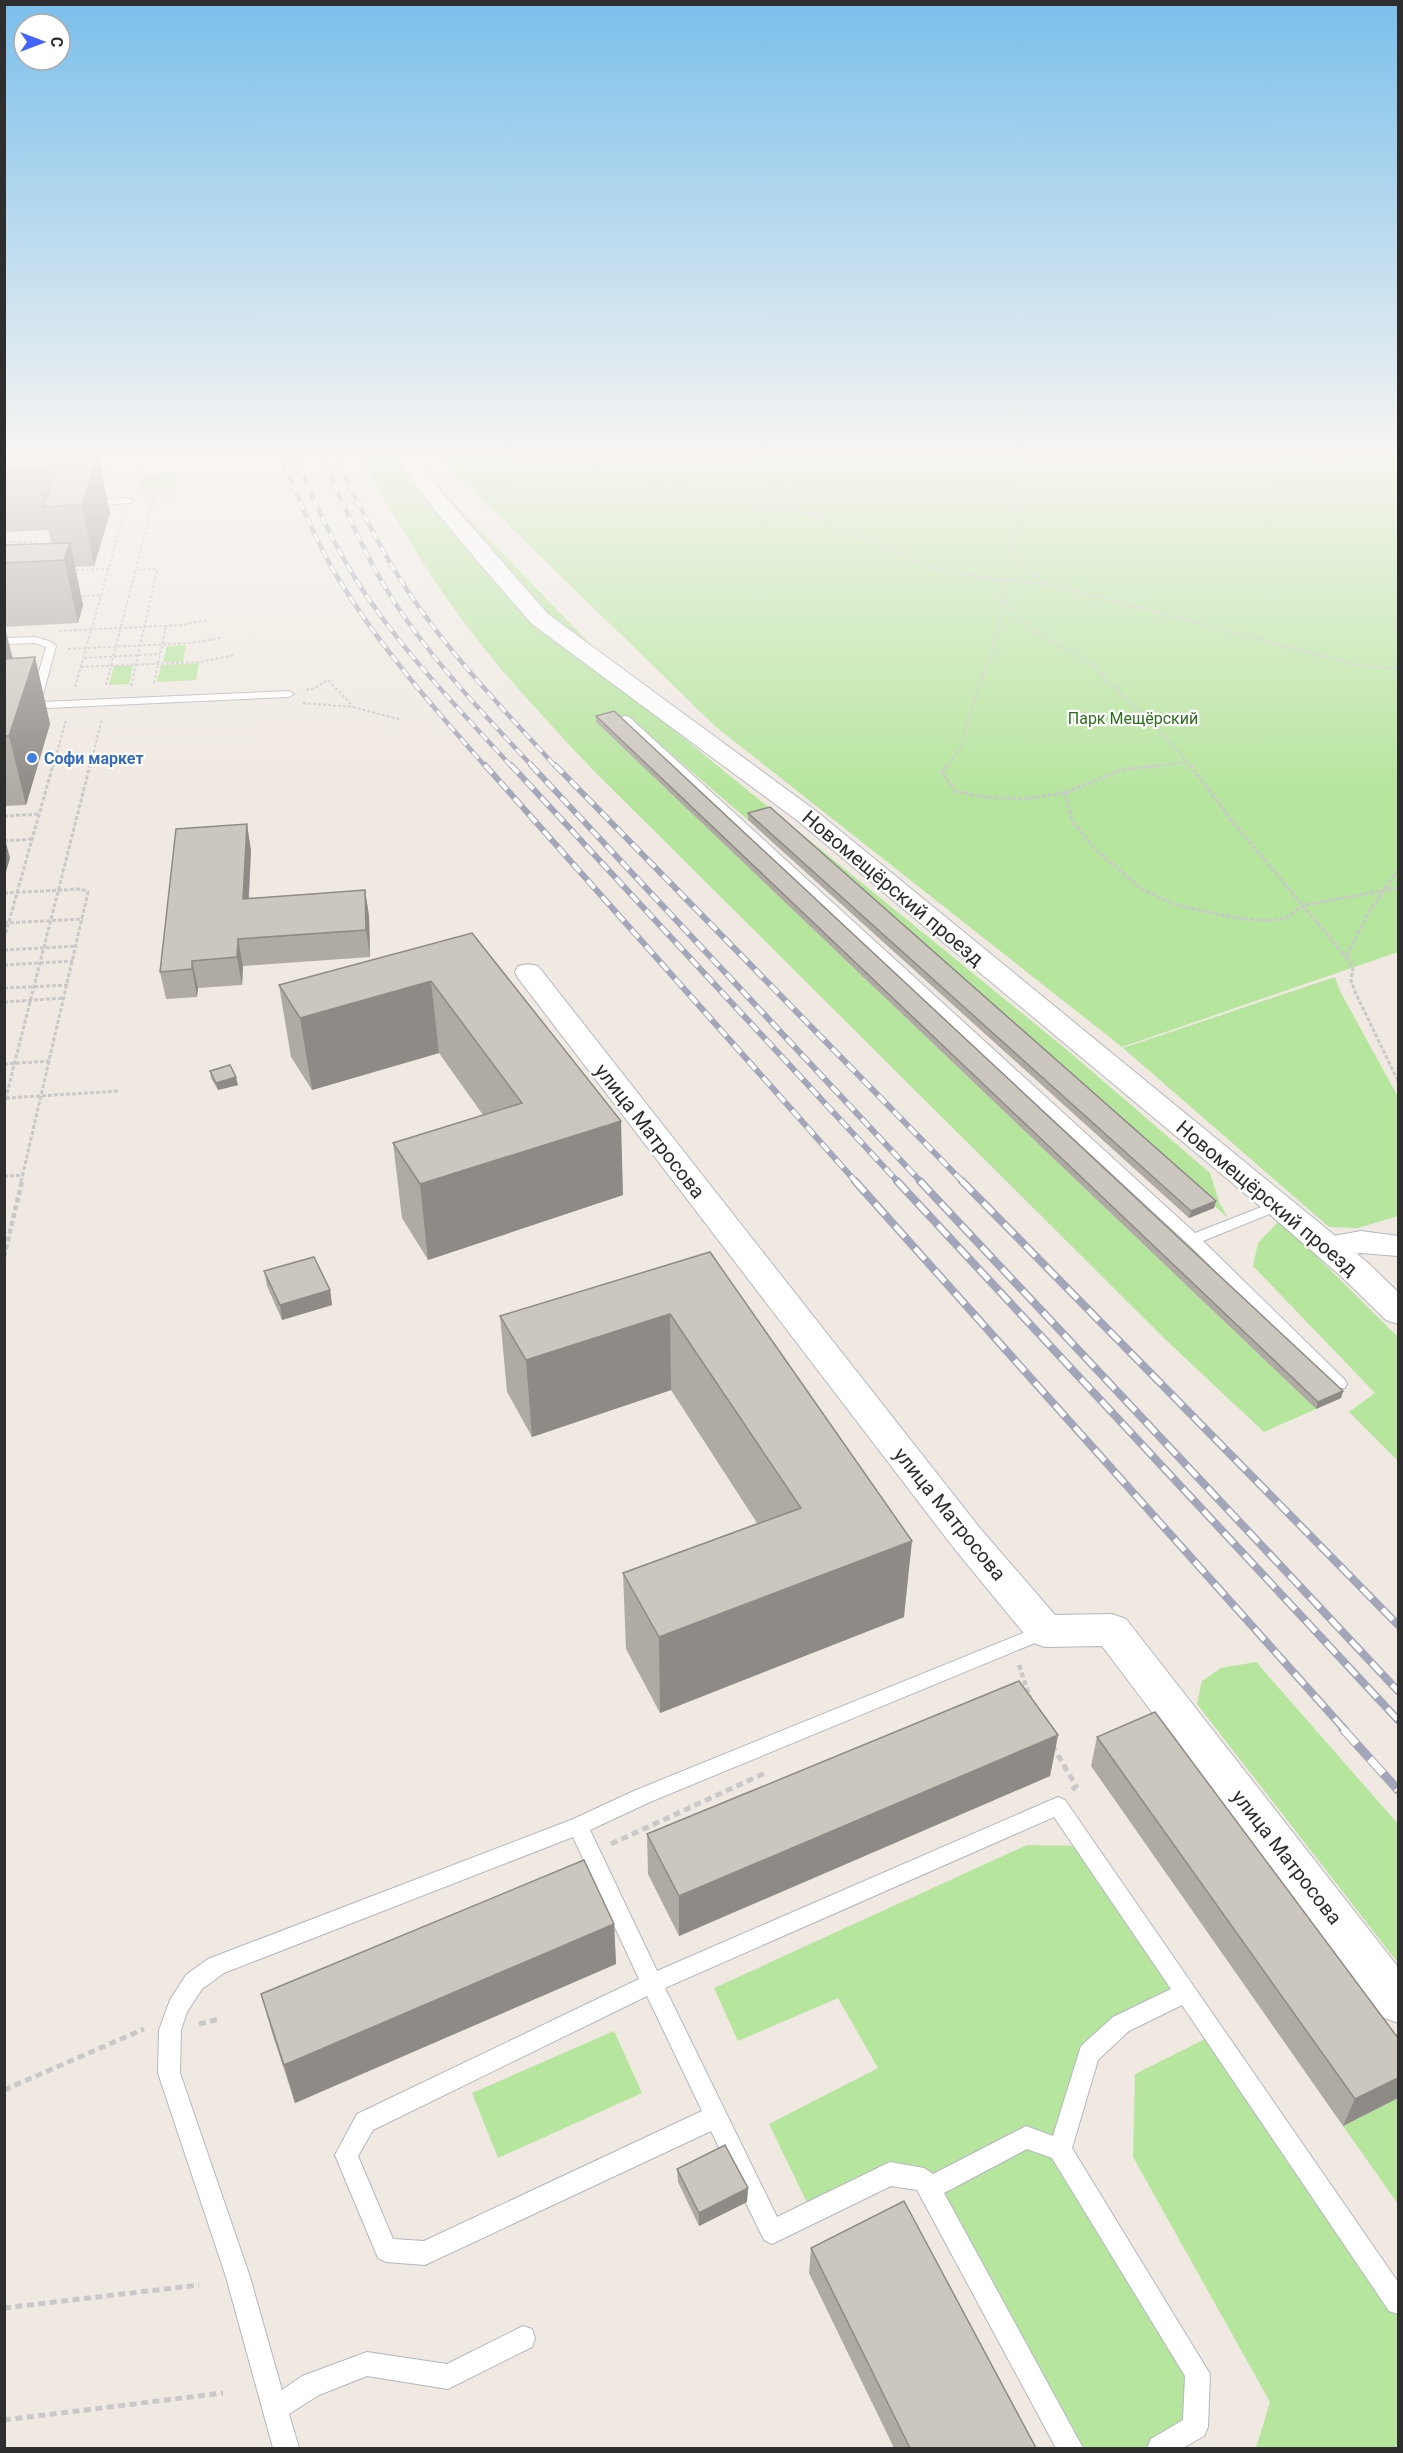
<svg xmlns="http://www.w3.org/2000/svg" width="1403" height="2453" viewBox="0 0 1403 2453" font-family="Roboto,sans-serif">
	<rect width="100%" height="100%" fill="#efe9e1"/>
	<g fill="#b6e59e">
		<path d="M 356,451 L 399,451 L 425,473 L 670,727 L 1066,1049 L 1210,1173 L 1219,1202 L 1228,1218 L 770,814 L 748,820 L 626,715 L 596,722 L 1316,1409 L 1264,1432 L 1168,1342 L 591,768 C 548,722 504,676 467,626 C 425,571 391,510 356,451 Z"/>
		<polygon points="437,451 1398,451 1398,952 1122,1047 716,727 458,476"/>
		<polygon points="178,474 174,489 139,490 143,476"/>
		<polygon points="186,645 183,662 163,662 167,646"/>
		<polygon points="199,663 196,680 157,682 161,665"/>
		<polygon points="133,665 129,684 109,685 114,666"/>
		<polygon points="1335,977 1340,991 1398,1097 1398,1216 1358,1228 1329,1227 1123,1048"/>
		<polygon points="1280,1220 1398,1337 1398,1461 1349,1412 1375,1393 1253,1266 1258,1243"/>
		<polygon points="1256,1662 1398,1824 1398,1963 1197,1704 1202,1681 1221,1668"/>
		<polygon points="1027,1845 1086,1846 1186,1992 1089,2054 1060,2150 1198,2374 1195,2427 1160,2448 1073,2448 1068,2445 929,2189 890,2174 812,2213 769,2124 878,2068 838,1998 738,2041 714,1988"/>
		<polygon points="614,2031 642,2093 498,2158 472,2093"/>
		<polygon points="1215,2034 1398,2302 1398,2448 1256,2448 1270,2402 1133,2157 1135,2074"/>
		<polygon points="1398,2098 1398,2204 1343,2126"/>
	</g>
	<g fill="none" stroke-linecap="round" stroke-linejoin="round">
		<g stroke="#b4b7c1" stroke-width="2">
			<g id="lane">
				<polygon points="4,451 51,451 47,454 4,455"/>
				<polygon points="107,451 115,451 108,466 82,469 78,466 102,462"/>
				<polygon points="128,498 132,501 131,503 89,506 85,503 89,500"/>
				<polygon points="35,637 49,641 56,646 41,702 289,691 294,694 289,697 4,710 4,704 30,703 46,647 35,643 4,644 4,638"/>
				<polygon points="625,716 629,717 1195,1233 1274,1202 1284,1202 1286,1205 1284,1208 1203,1241 1345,1380 1347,1384 1345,1388 1333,1388 1188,1244 621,721 621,717"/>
				<path d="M 1045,1624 L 1052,1626 L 1054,1631 L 1052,1636 L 650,1802 L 590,1830 L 657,1971 L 1051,1800 L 1058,1797 L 1065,1800 L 1398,2282 L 1398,2314 L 1389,2311 L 1182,2005 L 1129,2031 L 1098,2060 L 1072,2148 L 1210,2374 L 1208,2427 L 1204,2436 L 1183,2448 L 1147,2448 L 1151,2439 L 1183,2420 L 1185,2376 L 1052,2158 L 1027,2149 L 944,2193 L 1083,2448 L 1056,2448 L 917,2190 L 891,2186 L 772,2244 L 764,2240 L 711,2131 L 425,2265 L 386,2262 L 378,2258 L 335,2155 L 357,2114 L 639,1979 L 573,1837 L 224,1973 L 202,1989 L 187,2012 L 181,2030 L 180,2073 L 250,2277 L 282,2390 L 302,2376 L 367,2352 L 447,2364 L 523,2326 L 532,2329 L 535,2338 L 532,2347 L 448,2389 L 367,2376 L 319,2395 L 289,2414 L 299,2448 L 273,2448 L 226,2277 L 158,2073 L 159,2030 L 170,2000 L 186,1975 L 208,1959 L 571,1820 L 636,1790 ZM 1054,1817 L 1171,1989 L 1113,2017 L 1081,2046 L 1053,2136 L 1026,2126 L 933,2174 L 924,2168 L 890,2162 L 777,2217 L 665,1988 ZM 647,1996 L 702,2111 L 424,2241 L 393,2239 L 358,2156 L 373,2130 Z"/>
			</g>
		</g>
		<g stroke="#b4b7c1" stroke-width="2">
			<g id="street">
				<polygon points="528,964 538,966 979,1527 1055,1615 1112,1614 1126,1619 1398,1967 1398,2023 1382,2017 1102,1646 1045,1647 1031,1642 953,1547 518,978 515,972 518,966"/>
				<polygon points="1361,1231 1398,1236 1398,1256 1361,1253 1328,1257 1317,1253 1312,1246 1317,1239"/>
			</g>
		</g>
		<g stroke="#b4b7c1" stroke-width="2">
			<polygon id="secondary" points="394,451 412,451 436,486 548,614 816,811 1367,1262 1398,1292 1398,1324 1386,1320 1343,1278 1267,1212 798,821 532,624 479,563 422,494"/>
		</g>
		<g stroke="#c9c9c9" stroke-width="2" stroke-dasharray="3 2" stroke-linecap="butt">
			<polyline points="545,451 688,489 816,515"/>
			<polyline points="768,451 780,476 816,515 934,569 1006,581 1048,584"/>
			<polyline points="1043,451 1014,483 1018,519 1010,543 1013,557 1026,571 1049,584 1357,665 1398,669"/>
			<polyline points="1294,451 1398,471"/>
			<polyline points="120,473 137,473"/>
			<polyline points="111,480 135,479"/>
			<polyline points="133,485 142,451"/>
			<polyline points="154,498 176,497"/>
			<polyline points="4,542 34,542 38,544 38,547"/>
			<polyline points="71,570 109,569"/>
			<polyline points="1006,581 1003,600 1032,631 1085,659 1155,727 1192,767"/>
			<polyline points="77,596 101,595"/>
			<polyline points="59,631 182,625 208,620"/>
			<polyline points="68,649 192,643 221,638"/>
			<polyline points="84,658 160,654"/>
			<polyline points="81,667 200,662 234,655"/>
			<polyline points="154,683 166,626"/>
			<polyline points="106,685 154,498 144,498"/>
			<polyline points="131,686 157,571 154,569 135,570"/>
			<polyline points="75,687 123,518"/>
			<polyline points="306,690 315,688 328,680 353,706"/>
			<polyline points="303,703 353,707 402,720"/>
			<polyline points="53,767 66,720"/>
			<polyline points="90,767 102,719"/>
			<polyline points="946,767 960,750 978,687 992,655 1003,601"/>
			<polyline points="1148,767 1187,762"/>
		</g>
		<g stroke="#c9c9c9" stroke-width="3" stroke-dasharray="4 2" stroke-linecap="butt">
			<polyline points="948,765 942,772 955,791 981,797 1024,799 1065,793 1121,770 1160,765"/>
			<polyline points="1190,765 1232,821 1346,957"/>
			<polyline points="1065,793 1072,821 1095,849 1141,889 1177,905 1230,917 1266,921 1286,918 1304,905 1398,888"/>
			<polyline points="4,816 40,814"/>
			<polyline points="4,841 33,839"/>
			<polyline points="1398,870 1369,912 1346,957 1353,967 1351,981 1356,994 1398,1081"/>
			<polyline points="4,893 81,889 88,892 21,1182"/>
			<polyline points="4,923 83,919"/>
			<polyline points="4,939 53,765"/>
			<polyline points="4,950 77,946"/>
			<polyline points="4,965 73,961"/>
			<polyline points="4,988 68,985"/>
			<polyline points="4,1002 65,998"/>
			<polyline points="4,1064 50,1061"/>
			<polyline points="6,1098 119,1091"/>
			<polyline points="4,1105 90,765"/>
			<polyline points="4,1176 24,1175"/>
		</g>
		<g stroke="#c9c9c9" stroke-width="4.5" stroke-dasharray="5 3" stroke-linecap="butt">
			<polyline points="4,1257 22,1181"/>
			<polyline points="1019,1665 1030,1698"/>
		</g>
		<g stroke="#c9c9c9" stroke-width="5" stroke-dasharray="7 4.5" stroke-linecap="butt">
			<polyline points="1052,1745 1076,1786 1072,1790"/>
			<polyline points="611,1844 765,1773"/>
			<polyline points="199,2024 219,2019"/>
			<polyline points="4,2090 144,2029"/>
			<polyline points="4,2308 199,2285"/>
			<polyline points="4,2420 223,2393"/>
		</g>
		<use href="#lane" fill="#fff" fill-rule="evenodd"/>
		<use href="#street" fill="#fff" fill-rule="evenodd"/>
		<use href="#secondary" fill="#fff" fill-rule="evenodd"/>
		<g stroke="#a3a6b8" stroke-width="4.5">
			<g id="rail-far3">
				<path d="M 279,451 C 295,490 311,530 332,568 C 374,640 431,705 486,767"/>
				<path d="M 292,451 C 311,494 330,538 355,578 C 398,647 457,707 512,767"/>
				<path d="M 319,451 C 338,492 356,535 378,575 C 418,646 477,707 533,767"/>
				<path d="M 332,451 C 358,502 381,553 414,600 C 455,660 507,713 556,767"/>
			</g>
		</g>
		<g stroke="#a3a6b8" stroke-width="6">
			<g id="rail-far2">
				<polyline points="485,765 856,1182"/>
				<polyline points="511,765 898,1182"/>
				<polyline points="531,765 921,1182"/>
				<polyline points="555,765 963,1182"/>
			</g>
		</g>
		<g stroke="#a3a6b8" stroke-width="8">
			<g id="rail-far1">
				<polyline points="855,1181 1345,1730"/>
				<polyline points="897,1181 1398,1720"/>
				<polyline points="920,1181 1398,1691"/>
				<polyline points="962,1181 1398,1625"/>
			</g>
		</g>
		<g stroke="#a3a6b8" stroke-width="9">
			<polyline id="rail" points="1343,1729 1398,1790"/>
		</g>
		<use href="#rail-far3" stroke="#fff" stroke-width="3" stroke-dasharray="9" stroke-linecap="butt"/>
		<use href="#rail-far2" stroke="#fff" stroke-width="4" stroke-dasharray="11" stroke-linecap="butt"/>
		<use href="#rail-far1" stroke="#fff" stroke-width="5" stroke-dasharray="15" stroke-linecap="butt"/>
		<use href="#rail" stroke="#fff" stroke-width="7" stroke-dasharray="20" stroke-linecap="butt"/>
	</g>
	<g fill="#afaba4">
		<polygon points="98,454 110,513 94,566 75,567 83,605 78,623 4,627 4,545 51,543 48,530 4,532 4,458"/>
		<polygon points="4,627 13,658 35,657 50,724 26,805 4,806"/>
		<polygon points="596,716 1343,1391 1341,1398 1316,1409 596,722"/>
		<polygon points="748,813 1216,1201 1214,1208 1189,1218 748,820"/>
		<polygon points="251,850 249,898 365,890 369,916 370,957 243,966 242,985 198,988 197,997 166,999 160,972"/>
		<polygon points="472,933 623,1195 428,1260 402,1218 393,1143 483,1115 439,1053 312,1090 291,1057 279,985"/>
		<polygon points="210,1071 238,1085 218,1090 211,1078"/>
		<polygon points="710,1252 904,1617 660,1713 626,1649 623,1573 757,1523 671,1390 532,1437 507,1392 500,1316"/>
		<polygon points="264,1271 330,1290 332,1305 282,1320 267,1286"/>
		<polygon points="1058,1735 1050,1776 679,1936 648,1874 647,1834"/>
		<polygon points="1097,1737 1398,2038 1398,2098 1343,2126 1091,1766"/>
		<polygon points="614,1924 616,1964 295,2103 272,2033 261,1994"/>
		<polygon points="677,2169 748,2188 747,2202 699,2226 678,2182"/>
		<polygon points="811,2248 1036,2448 894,2448 809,2273"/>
	</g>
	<g fill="#8e8b86">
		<polygon points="98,454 110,513 94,566 82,505"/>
		<polygon points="70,543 83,605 78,623 64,560"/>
		<polygon points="5,627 13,661 5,686 4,629"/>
		<polygon points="35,657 50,724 26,805 9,736"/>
		<polygon points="247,824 251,850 247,926 243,899"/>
		<polygon points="4,835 10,858 4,879"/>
		<polygon points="365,890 369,916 370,957 366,930"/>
		<polygon points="238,939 243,966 242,985 237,957"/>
		<polygon points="192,961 198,988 197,997 192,969"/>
		<polygon points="431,981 439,1053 312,1090 300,1018"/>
		<polygon points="236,1077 238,1085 218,1090 216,1083"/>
		<polygon points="621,1121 623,1195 428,1260 420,1184"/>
		<polygon points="1216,1201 1214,1208 1189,1218 1191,1211"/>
		<polygon points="330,1290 332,1305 282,1320 280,1305"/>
		<polygon points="670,1314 671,1390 532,1437 526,1360"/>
		<polygon points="1343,1391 1341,1398 1316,1409 1318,1402"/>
		<polygon points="912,1541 904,1617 660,1713 659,1637"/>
		<polygon points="1058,1735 1050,1776 679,1936 679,1896"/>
		<polygon points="614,1924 616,1964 295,2103 284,2065"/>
		<polygon points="1398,2078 1398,2098 1343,2126 1355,2099"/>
		<polygon points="748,2188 747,2202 699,2226 699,2213"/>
	</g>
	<g fill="#cbc7bf" stroke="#8e8b86" stroke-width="1.5">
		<polygon points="98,454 82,505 43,507 56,470 4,472 4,458"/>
		<polygon points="70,543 64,560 4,563 4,545"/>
		<polygon points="35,657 9,736 4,736 4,659"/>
		<polygon points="614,711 1343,1391 1318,1402 596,716"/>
		<polygon points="770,807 1216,1201 1191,1211 748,813"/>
		<polygon points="247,824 243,899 365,890 366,930 238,939 237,957 192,961 192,969 160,972 176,829"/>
		<polygon points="472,933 621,1121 420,1184 393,1143 522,1103 431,981 300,1018 279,985"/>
		<polygon points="230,1065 236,1077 216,1083 210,1071"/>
		<polygon points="710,1252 912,1541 659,1637 623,1573 801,1508 670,1314 526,1360 500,1316"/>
		<polygon points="314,1257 330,1290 280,1305 264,1271"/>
		<polygon points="1019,1681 1058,1735 679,1896 647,1834"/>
		<polygon points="1155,1712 1398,2038 1398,2078 1355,2099 1097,1737"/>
		<polygon points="584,1860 614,1924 284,2065 261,1994"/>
		<polygon points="725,2145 748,2188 699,2213 677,2169"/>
		<polygon points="904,2201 1036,2448 910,2448 811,2248"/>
	</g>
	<linearGradient id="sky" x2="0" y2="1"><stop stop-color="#7abfeb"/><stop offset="0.57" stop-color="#f8f5f2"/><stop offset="1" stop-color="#f8f5f2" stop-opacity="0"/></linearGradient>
	<rect width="1403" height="795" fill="url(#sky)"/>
	<circle fill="#3f7fe0" stroke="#fff" stroke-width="2" cx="32" cy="758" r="6"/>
	<g text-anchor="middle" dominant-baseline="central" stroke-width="4.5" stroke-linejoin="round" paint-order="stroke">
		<g font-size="16" fill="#2c6e1b" stroke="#fff">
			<text x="1133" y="718">Парк Мещёрский</text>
		</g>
		<g font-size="16" font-weight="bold" fill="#366cbe" stroke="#fff" text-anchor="start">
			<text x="44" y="758">Софи маркет</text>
		</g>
		<g font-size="20" fill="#2e2e2e" stroke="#fff">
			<text transform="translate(893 888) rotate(40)">Новомещёрский проезд</text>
			<text transform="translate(650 1131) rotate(52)">улица Матросова</text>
			<text transform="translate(1267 1198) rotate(40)">Новомещёрский проезд</text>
			<text transform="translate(950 1514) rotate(51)">улица Матросова</text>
			<text transform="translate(1287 1857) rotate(52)">улица Матросова</text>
		</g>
	</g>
	<rect width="1403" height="2453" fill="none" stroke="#2e2e2e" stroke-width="12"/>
	<g transform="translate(42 42) rotate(90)"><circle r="28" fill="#ffffff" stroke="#ababab" stroke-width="1.5"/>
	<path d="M0-4.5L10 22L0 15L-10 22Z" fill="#4264fb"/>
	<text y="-9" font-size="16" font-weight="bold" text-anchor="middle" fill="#2e2e2e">С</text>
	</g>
</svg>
